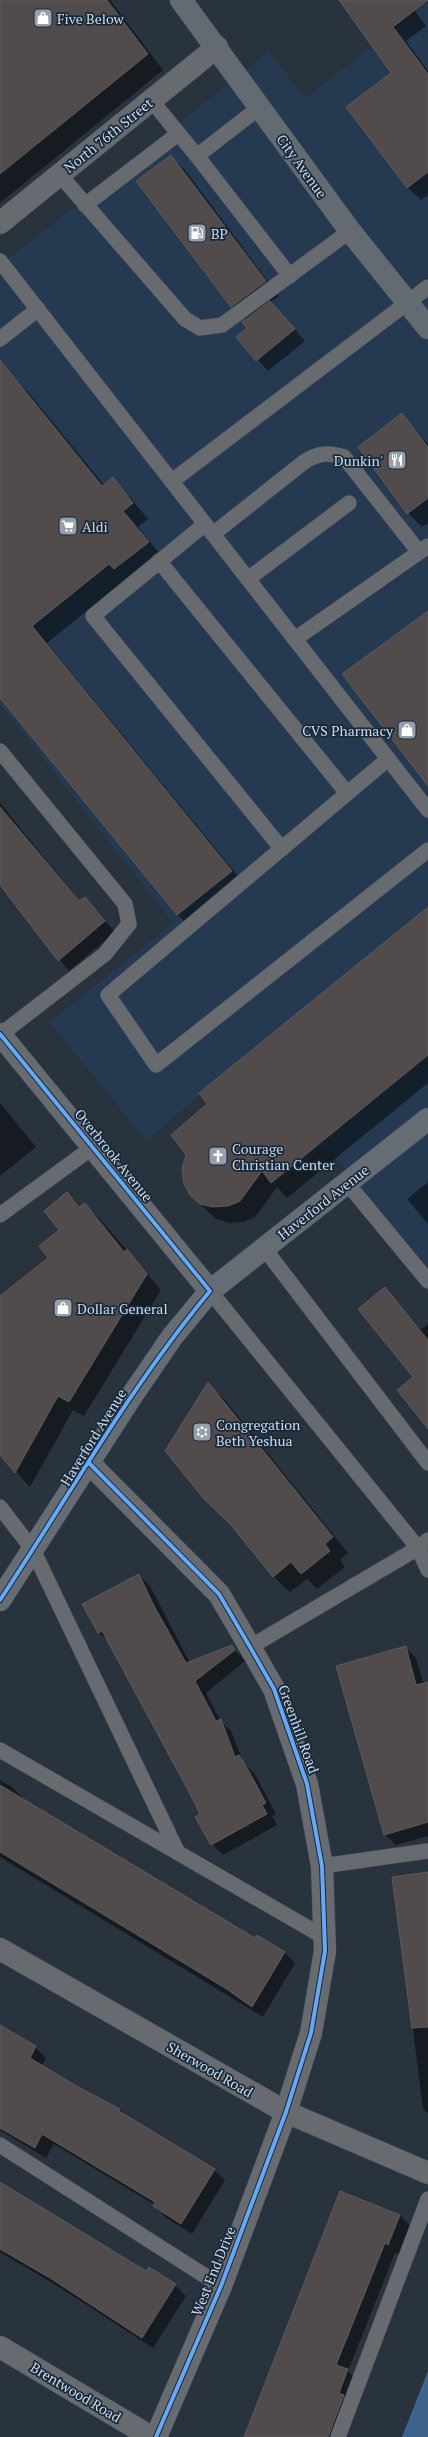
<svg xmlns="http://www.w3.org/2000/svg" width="428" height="2437" viewBox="0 0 428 2437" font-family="'PT Serif',serif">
	<rect width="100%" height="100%" fill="#29333e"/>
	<polygon fill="#253a51" points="428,3 428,1271 327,1147 273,1186 200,1095 146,1141 50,1022 173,923 0,704 0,266 269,51 305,98"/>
	<polygon fill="#3e648e" points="428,2371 428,2437 402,2437"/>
	<g fill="#0007">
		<polygon points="0,0 110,0 163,70 0,203"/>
		<polygon points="340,0 407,0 426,26 406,41 428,71 428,195 421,200 407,187 392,73"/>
		<polygon points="171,156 185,170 279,296 271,302 305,341 268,371 238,337 248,328 246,320 232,306 137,181"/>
		<polygon points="12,376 28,392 104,485 113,479 128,495 148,519 138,527 164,559 131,585 125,580 47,643 247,887 194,931 178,915 0,696 0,386"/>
		<polygon points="402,415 428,444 428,523 422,527 408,513"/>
		<polygon points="0,803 80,902 85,898 115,932 69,971 0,884"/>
		<polygon points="428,908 428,1083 287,1198 277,1187 255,1217 244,1222 229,1223 216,1219 191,1195 208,1104"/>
		<polygon points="0,1103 36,1147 0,1176"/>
		<polygon points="428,1182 428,1224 407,1199"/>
		<polygon points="67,1193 81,1207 85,1204 99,1218 161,1290 84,1416 73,1410 30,1487 0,1454 0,1298 50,1258 61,1230"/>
		<polygon points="385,1288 421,1330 428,1324 428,1427"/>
		<polygon points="208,1383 224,1399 348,1553 340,1560 345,1567 317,1589 307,1579 290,1592 274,1577 233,1526"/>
		<polygon points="139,1575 150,1586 190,1663 232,1647 245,1661 206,1693 220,1720 231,1731 243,1761 256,1776 276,1814 272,1816 277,1825 223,1855 212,1844 202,1814 110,1643 98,1632"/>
		<polygon points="405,1647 416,1658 428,1700 428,1836 396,1845 385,1835"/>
		<polygon points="0,1780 12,1787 23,1798 22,1799 255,1940 284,1952 295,1963 263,2017 0,1857"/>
		<polygon points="428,1873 428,2114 423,2109 394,1878"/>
		<polygon points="0,2026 35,2047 46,2058 42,2066 120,2109 128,2118 214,2170 225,2180 192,2234 165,2217 155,2205 54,2144 46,2158 0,2130"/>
		<polygon points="0,2183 147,2272 175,2285 186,2296 153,2348 62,2289 0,2252"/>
		<polygon points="400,2215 410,2226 399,2254 395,2253 348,2371 358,2381 341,2437 245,2437"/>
	</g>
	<g fill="#524b4c" stroke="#5c5a5d">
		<polygon points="0,0 107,0 148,54 0,174"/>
		<polygon points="339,0 428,0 393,27 428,74 428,172 407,188 346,107 391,73"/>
		<polygon points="171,155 266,281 231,307 136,181"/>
		<polygon points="270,301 295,329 256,361 236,337 247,328 242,322"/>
		<polygon points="0,360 102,486 113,477 133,503 123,511 149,542 114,569 109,564 32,626 232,871 177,915 0,698"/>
		<polygon points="402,413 428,447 428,498 407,514 358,447"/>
		<polygon points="428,611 428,786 342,674"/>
		<polygon points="0,807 79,901 85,897 105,921 58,961 0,885"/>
		<polygon points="428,907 428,1055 271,1183 262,1171 240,1201 228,1206 212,1207 200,1204 190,1195 184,1184 182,1169 186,1155 171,1135 207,1104 199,1093"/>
		<polygon points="67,1192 79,1207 85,1203 124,1252 127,1249 147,1274 69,1402 58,1396 15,1473 0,1455 0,1296 48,1258 39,1246 59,1230 44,1211"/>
		<polygon points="385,1287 428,1340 428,1429 397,1390 413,1377 358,1309"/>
		<polygon points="208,1382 333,1537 325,1544 330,1551 301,1574 291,1562 273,1577 230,1524 204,1499 165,1451"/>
		<polygon points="139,1574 153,1604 186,1663 232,1645 235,1650 195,1681 216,1721 221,1719 235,1757 239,1755 245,1764 266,1803 262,1805 267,1814 211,1845 195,1817 200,1814 189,1792 102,1631 98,1633 82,1604"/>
		<polygon points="406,1646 416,1685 428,1682 428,1822 384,1835 336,1666"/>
		<polygon points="0,1785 255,1938 257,1935 285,1952 252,2007 225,1988 0,1852"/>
		<polygon points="428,1872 428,2027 412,2028 392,1877"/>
		<polygon points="0,2025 36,2046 30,2058 75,2085 120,2109 119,2111 215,2169 181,2224 153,2206 155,2202 42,2134 35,2148 0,2128"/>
		<polygon points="0,2182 146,2271 149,2267 176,2284 142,2338 50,2278 0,2249"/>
		<polygon points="340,2191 400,2215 388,2245 385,2243 336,2365 348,2369 339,2393 344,2395 328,2437 244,2437"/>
	</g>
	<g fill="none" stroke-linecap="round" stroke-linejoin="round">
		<g stroke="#454e57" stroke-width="16">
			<g id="service">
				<polyline points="151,100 197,156"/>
				<polyline points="260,107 197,156 290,276"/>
				<polyline points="60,175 185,319 200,328 222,325 350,231"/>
				<polyline points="85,205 178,134"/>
				<polyline points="0,261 428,810"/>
				<polyline points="0,339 38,309"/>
				<polyline points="172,481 428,287"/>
				<polyline points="205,524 93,616 282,849"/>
				<path d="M 213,534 L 304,462 C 318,453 328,452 344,457 L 419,552"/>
				<polyline points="159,561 347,793"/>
				<polyline points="248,579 349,503"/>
				<polyline points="295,639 428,546"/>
				<polyline points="0,751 125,904 129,924 105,954 0,1035"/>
				<polyline points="388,759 108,995 156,1065 428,850"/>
				<polyline points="347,1183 428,1281"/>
				<polyline points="0,1215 93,1147"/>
				<polyline points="264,1248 428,1463"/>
				<polyline points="210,1291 418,1548 250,1647"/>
				<polyline points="0,1507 33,1550 178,1853"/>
				<polyline points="428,1540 418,1548 428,1570"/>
				<polyline points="0,1750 324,1937"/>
				<polyline points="322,1866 428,1851"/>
				<polyline points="0,2145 221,2286"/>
				<polyline points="338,2437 428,2199"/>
			</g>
		</g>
		<g stroke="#454e57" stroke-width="23">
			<g id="minor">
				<polyline points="0,223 217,47"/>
				<polyline points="0,1034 210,1291"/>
				<polyline points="89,1463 219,1594 250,1647 274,1689 307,1784 322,1866 325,1951 311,2033 286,2112 221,2286 156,2437"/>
				<polyline points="0,1949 286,2112 428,2173"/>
				<polyline points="0,2347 151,2437"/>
			</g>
		</g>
		<g stroke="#454e57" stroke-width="23">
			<polyline id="primary" points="0,1600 131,1397 172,1337 210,1291 428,1119"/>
		</g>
		<g stroke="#454e57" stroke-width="23">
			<polyline id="trunk" points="181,0 350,231 428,328"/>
		</g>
		<use href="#service" stroke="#676b70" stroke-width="15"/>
		<use href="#minor" stroke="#676b70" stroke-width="22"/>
		<use href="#primary" stroke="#656c74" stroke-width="22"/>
		<use href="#trunk" stroke="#646a72" stroke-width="22"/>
		<g stroke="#17293b" stroke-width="6">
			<g id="cycleway">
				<path d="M 0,1034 L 210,1291 C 130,1387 69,1496 0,1600"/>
				<polyline points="89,1463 219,1594 250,1647 274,1689 307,1784 322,1866 325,1951 311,2033 286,2112 221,2286 156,2437"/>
			</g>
		</g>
		<use href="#cycleway" stroke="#66a8f1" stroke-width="4"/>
	</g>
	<defs>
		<g id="shop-square" transform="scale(1)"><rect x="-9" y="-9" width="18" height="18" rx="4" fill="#95a0ac" stroke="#17293b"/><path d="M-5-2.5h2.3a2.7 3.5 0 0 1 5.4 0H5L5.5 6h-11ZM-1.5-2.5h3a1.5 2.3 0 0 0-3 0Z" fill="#fff"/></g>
		<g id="fuel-square" transform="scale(1)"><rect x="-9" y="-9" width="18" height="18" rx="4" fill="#95a0ac" stroke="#17293b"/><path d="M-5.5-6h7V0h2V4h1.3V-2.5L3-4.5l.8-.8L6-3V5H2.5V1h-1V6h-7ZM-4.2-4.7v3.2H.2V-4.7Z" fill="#fff"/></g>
		<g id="restaurant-square" transform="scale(1)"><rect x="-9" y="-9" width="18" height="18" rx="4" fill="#95a0ac" stroke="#17293b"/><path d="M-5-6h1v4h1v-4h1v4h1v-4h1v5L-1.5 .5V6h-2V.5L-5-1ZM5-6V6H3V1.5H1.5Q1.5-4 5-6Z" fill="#fff"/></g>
		<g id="supermarket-square" transform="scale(1)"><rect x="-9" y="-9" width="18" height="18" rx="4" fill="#95a0ac" stroke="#17293b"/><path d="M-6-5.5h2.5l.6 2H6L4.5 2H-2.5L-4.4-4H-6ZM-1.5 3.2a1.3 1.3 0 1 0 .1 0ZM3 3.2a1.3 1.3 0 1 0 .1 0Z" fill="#fff"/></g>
		<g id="church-square" transform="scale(1)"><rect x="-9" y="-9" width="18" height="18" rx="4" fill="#95a0ac" stroke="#17293b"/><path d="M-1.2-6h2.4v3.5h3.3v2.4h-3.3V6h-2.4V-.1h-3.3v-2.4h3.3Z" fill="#fff"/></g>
		<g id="synagogue-square" transform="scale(1)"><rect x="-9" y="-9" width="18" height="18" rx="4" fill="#95a0ac" stroke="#17293b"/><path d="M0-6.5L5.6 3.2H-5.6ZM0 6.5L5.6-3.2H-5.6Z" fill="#fff"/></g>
	</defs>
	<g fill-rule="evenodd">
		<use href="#shop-square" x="43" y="18"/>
		<use href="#fuel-square" x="197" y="233"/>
		<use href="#restaurant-square" x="397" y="460"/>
		<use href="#supermarket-square" x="68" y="526"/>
		<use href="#shop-square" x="407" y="730"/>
		<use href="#church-square" x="218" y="1156"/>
		<use href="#shop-square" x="63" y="1308"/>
		<use href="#synagogue-square" x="202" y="1432"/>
	</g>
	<g text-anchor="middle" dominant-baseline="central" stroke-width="3.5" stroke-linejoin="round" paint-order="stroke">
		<g font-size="14" fill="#cfdae7" stroke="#17293b" text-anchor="start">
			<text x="57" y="18">Five Below</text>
			<text x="211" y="233">BP</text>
			<text x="383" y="460" text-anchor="end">Dunkin'</text>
			<text x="82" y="526">Aldi</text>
			<text x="393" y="730" text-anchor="end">CVS Pharmacy</text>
			<text x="232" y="1148">Courage<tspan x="232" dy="16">Christian Center</tspan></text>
			<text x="77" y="1308">Dollar General</text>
			<text x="216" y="1424">Congregation<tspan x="216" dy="16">Beth Yeshua</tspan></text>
		</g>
		<g font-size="14" fill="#cfdae7" stroke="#17293b">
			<text transform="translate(108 135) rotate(-39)">North 76th Street</text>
			<text transform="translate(302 166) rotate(54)">City Avenue</text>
			<text transform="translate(114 1155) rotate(51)">Overbrook Avenue</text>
			<text transform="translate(323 1202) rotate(-38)">Haverford Avenue</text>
			<text transform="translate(93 1437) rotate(-58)">Haverford Avenue</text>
			<text transform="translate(299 1729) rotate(70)">Greenhill Road</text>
			<text transform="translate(210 2069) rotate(30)">Sherwood Road</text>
			<text transform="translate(213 2271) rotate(-68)">West End Drive</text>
			<text transform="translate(76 2392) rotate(31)">Brentwood Road</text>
		</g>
	</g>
</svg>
